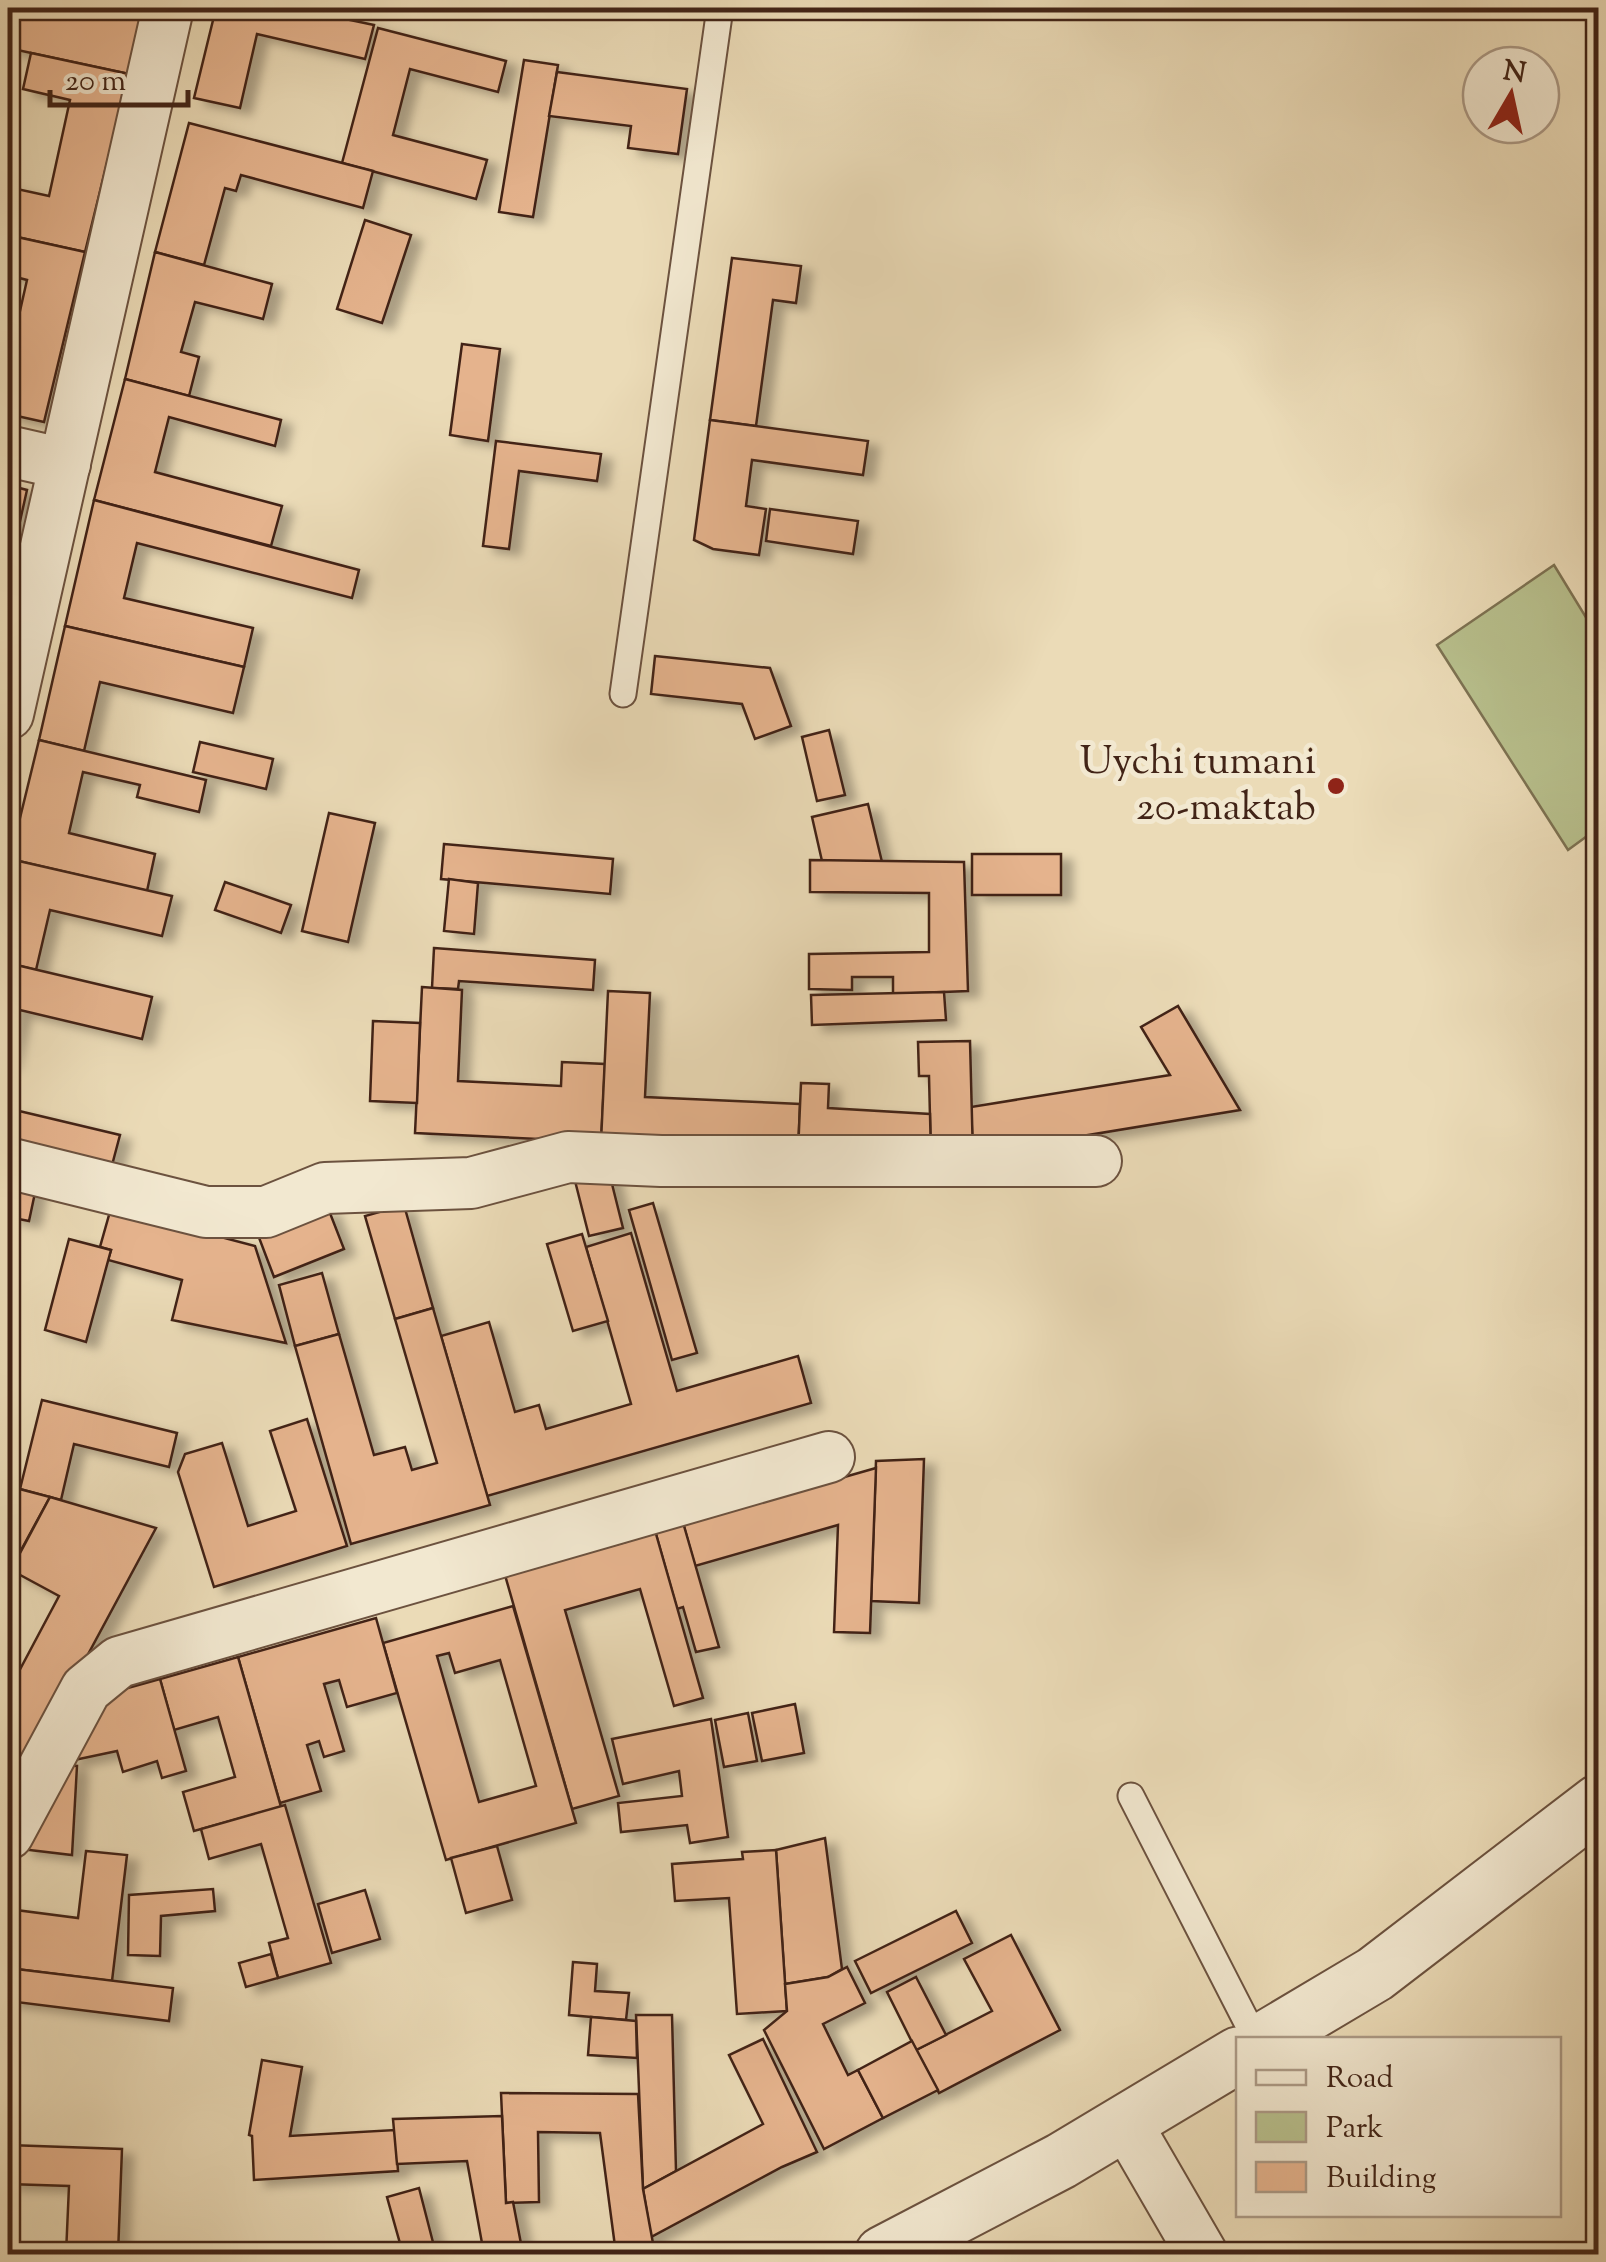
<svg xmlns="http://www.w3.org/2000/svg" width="1606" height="2262" viewBox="0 0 1606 2262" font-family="'Sorts Mill Goudy',serif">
	<defs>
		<filter id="shadow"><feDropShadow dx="11" dy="6" stdDeviation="5" flood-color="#0004"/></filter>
	</defs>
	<rect width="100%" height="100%" fill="#ebdbb7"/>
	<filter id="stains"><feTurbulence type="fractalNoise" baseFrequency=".002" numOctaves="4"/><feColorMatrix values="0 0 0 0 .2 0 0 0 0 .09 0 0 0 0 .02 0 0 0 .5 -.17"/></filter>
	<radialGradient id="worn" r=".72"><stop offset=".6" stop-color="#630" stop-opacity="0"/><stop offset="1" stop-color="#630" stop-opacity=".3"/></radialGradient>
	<polygon fill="#b8c08d" stroke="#7d7252" stroke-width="2.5" points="1554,565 1598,637 1598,828 1568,850 1437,645"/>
	<g fill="#e5b38d" stroke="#422417" stroke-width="2.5" fill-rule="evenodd" filter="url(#shadow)">
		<polygon points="8,8 68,8 94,13 95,8 143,8 129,74 8,48"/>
		<polygon points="216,8 293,8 374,25 365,59 257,34 240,108 194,98"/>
		<polygon points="378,28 506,61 498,92 410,69 393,135 487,160 476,199 342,163"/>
		<polygon points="31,53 129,74 85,252 8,235 8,187 49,196 70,100 23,89"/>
		<polygon points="524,60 558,65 533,217 499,212"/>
		<polygon points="557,72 687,89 678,154 628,148 631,126 549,116"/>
		<polygon points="189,123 373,171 363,208 241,175 236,191 225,188 204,265 155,252"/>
		<polygon points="365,220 411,235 382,323 337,309"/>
		<polygon points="8,235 85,252 44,422 8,414 8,364 27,280 8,275"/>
		<polygon points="155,252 272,284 263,319 195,302 181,352 199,357 189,396 125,379"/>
		<polygon points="732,258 801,266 796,303 773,300 756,426 710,420"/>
		<polygon points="462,344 500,349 488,441 450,435"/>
		<polygon points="125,379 281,420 275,446 169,417 155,472 282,506 271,546 94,500"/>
		<polygon points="710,420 868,441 863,475 752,460 746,506 766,509 759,555 713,549 694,540"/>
		<polygon points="496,441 601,454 597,481 519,471 509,549 483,546"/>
		<polygon points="8,485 27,490 8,575"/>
		<polygon points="94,500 359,570 352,598 137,543 124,598 253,628 244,667 65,626"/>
		<polygon points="770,509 858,521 853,554 766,541"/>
		<polygon points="65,626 244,667 233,713 100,682 84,751 39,740"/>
		<polygon points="655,656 770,668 791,726 755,739 742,704 651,694"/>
		<polygon points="829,730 845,795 817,801 802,737"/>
		<polygon points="39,740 206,780 199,812 137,797 140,785 83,772 69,833 155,854 147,891 10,859"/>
		<polygon points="200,742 273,759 266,789 193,772"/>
		<polygon points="868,804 882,862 822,861 812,817"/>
		<polygon points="329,813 375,823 348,942 302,931"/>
		<polygon points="444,844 613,859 610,894 441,879"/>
		<rect x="972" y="854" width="89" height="41"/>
		<polygon points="10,859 172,896 162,936 50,910 36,970 8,963"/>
		<polygon points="810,860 964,862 968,991 893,994 893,977 852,977 852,990 809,989 809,954 929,952 929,893 810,892"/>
		<polygon points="449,879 478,883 474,934 444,931"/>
		<polygon points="225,882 291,905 281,933 215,910"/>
		<polygon points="434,948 595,960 593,990 459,981 458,989 432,988"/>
		<polygon points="8,963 152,997 142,1039 20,1010 8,1066"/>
		<polygon points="422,987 462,990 458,1081 561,1086 562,1062 605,1064 601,1142 415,1133"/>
		<polygon points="608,991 650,993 645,1097 800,1104 798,1152 601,1142"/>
		<polygon points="944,992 946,1020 812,1025 811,995"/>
		<polygon points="1178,1006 1240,1110 973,1154 971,1107 1170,1075 1141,1027"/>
		<polygon points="373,1021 420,1023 417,1103 370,1101"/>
		<polygon points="970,1041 973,1157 931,1158 929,1076 919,1076 918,1042"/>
		<polygon points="801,1083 829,1084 828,1108 930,1114 931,1158 798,1152"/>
		<polygon points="15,1110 120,1135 111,1169 8,1143"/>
		<polygon points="8,1167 39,1174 29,1221 8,1217"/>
		<polygon points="608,1168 623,1228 589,1236 574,1177"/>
		<polygon points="653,1203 697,1353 672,1360 629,1210"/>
		<polygon points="404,1205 433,1308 395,1319 365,1216"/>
		<polygon points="111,1208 255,1246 286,1343 172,1320 182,1280 108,1260 111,1250 100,1247"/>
		<polygon points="328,1208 344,1249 274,1277 258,1235"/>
		<polygon points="631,1233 677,1391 798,1356 811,1403 487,1496 441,1336 489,1322 515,1412 539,1405 546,1429 631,1404 586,1247"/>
		<polygon points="582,1234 608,1321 573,1331 547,1244"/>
		<polygon points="69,1239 111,1250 86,1342 45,1330"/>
		<polygon points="322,1273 339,1334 295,1346 279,1285"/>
		<polygon points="433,1308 490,1505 351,1544 295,1346 339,1334 374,1455 405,1447 412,1470 437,1463 395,1319"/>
		<polygon points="42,1400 177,1433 169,1467 74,1444 61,1500 20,1489"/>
		<polygon points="307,1419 347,1546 214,1587 178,1472 185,1454 222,1443 248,1526 296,1511 270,1431"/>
		<polygon points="924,1459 919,1603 871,1601 876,1461"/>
		<polygon points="876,1468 870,1633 834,1632 838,1525 695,1566 683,1523"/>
		<polygon points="8,1486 50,1497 14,1563 8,1561"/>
		<polygon points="50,1497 156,1528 8,1803 8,1692 59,1596 11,1570"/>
		<polygon points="682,1519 719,1647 696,1652 683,1607 677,1609 654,1527"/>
		<polygon points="654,1527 703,1698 674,1706 640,1589 565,1610 619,1796 572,1809 505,1575 626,1542 624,1535"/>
		<path d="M 513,1606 L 576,1823 L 446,1860 L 383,1643 ZM 449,1653 L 455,1673 L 500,1660 L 536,1786 L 479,1802 L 437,1656 Z"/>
		<polygon points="376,1618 397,1693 347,1707 339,1680 324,1684 344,1751 324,1757 319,1741 307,1745 321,1791 280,1803 238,1657"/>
		<polygon points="238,1657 281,1807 194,1831 183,1792 235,1777 218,1717 174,1730 160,1679"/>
		<polygon points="160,1679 186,1771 162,1778 157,1761 123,1772 117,1751 65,1762 99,1696"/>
		<polygon points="795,1704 804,1753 762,1761 752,1713"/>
		<polygon points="748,1713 757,1761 724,1767 715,1720"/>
		<polygon points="711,1719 728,1837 690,1843 687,1825 621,1832 618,1803 682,1796 679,1771 623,1784 612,1739"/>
		<polygon points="65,1765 77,1766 72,1855 21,1849"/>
		<polygon points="285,1805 331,1963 278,1978 269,1943 288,1938 261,1844 209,1859 201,1829"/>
		<polygon points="825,1838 842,1969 828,1977 785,1984 776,1850"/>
		<polygon points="497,1846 512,1900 466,1913 451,1858"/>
		<polygon points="776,1850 787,2011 737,2014 729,1898 675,1901 672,1864 743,1859 742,1852"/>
		<polygon points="86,1851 127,1855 112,1981 8,1968 8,1909 78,1918"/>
		<polygon points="213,1889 215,1911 161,1916 160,1956 128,1955 129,1895"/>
		<polygon points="365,1890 380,1939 332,1953 318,1904"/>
		<polygon points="956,1911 972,1943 871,1993 855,1961"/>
		<polygon points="1011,1935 1060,2030 939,2093 916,2050 992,2011 964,1959"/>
		<polygon points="271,1954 278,1978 246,1987 239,1963"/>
		<polygon points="573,1962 597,1964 595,1991 629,1993 626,2020 569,2015"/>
		<polygon points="847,1967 865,2003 823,2024 848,2075 858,2070 883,2118 824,2149 764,2030 787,2011 785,1984 828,1977"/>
		<polygon points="8,1968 173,1988 169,2021 8,2001"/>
		<polygon points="916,1977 946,2035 916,2050 887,1992"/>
		<polygon points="636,2015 672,2015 676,2171 643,2189"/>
		<polygon points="591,2017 636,2021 637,2058 588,2055"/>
		<polygon points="763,2039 817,2152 782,2167 651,2237 643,2189 763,2124 729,2055"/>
		<polygon points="912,2041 938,2090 883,2118 858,2070"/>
		<polygon points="262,2060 302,2067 290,2136 395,2130 398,2171 254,2180 252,2136 249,2135"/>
		<polygon points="501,2093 638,2094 643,2189 655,2254 616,2254 600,2133 538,2132 539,2202 506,2203"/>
		<polygon points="502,2116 506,2203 513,2202 523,2254 484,2254 467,2161 397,2164 393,2119"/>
		<polygon points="8,2145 122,2149 118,2254 66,2254 69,2186 8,2184"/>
		<polygon points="419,2188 436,2254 403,2254 387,2197"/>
	</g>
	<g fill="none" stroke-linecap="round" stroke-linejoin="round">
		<g stroke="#6c523f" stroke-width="29">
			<g id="service">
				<polyline points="623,694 720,8"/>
				<polyline points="1131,1796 1256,2040"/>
			</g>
		</g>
		<g stroke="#6c523f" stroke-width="54">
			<g id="minor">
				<polyline points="8,451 65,464"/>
				<polyline points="8,714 168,8"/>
				<polyline points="8,1163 206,1212 266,1212 325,1188 471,1183 568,1157 661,1161 1096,1161"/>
				<polyline points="8,1834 86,1689 119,1662 829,1457"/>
				<polyline points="1126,2123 1202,2254"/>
			</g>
		</g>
		<g stroke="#6c523f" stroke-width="59">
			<g id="tertiary">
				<polyline points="1264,2040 1375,1974 1598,1803"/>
				<polyline points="883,2254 1061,2161 1238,2055"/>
			</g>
		</g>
		<use href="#service" stroke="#f2e8d0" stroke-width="25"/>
		<use href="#minor" stroke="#f2e8d0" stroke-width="50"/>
		<use href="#tertiary" stroke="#f2e8d0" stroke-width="55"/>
	</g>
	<circle fill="#8f2418" stroke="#f2e8d0" stroke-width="4" cx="1336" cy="786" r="10"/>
	<g text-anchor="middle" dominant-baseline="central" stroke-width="10" stroke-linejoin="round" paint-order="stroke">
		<g font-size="40" fill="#422417" stroke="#f2e8d0" text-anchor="end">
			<text x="1316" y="763">Uychi tumani<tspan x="1316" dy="46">20-maktab</tspan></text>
		</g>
	</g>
	<rect width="1606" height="2262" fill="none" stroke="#ebdbb7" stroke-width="40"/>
	<rect x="10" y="10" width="1586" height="2242" fill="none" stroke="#422417" stroke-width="5"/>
	<rect x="20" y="20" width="1566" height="2222" fill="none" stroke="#422417" stroke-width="2.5"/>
	<rect x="1236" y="2037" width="325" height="180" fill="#f2e8d0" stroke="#ac9a86" stroke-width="2.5"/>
	<rect x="1256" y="2070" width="50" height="15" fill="#f2e8d0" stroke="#ac9a86" stroke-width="2.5"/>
	<text x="1326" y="2087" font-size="30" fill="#422417">Road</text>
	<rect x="1256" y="2112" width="50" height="30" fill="#b8c08d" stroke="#ac9a86" stroke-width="2.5"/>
	<text x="1326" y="2137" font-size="30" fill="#422417">Park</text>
	<rect x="1256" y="2162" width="50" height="30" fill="#e5b38d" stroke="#ac9a86" stroke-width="2.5"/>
	<text x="1326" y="2187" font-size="30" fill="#422417">Building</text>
	<g transform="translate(1511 95) rotate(9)"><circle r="48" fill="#f2e8d0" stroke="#ac9a86" stroke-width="2.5"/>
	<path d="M0-8L18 38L0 25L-18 38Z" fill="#8f2418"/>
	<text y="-15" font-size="28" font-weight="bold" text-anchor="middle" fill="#422417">N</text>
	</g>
	<path d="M50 90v15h138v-15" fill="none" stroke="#422417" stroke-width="5"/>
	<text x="65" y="90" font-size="30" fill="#422417" stroke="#f2e8d0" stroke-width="8" paint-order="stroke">20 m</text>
	<rect width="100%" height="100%" filter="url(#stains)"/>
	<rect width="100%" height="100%" fill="url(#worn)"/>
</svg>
